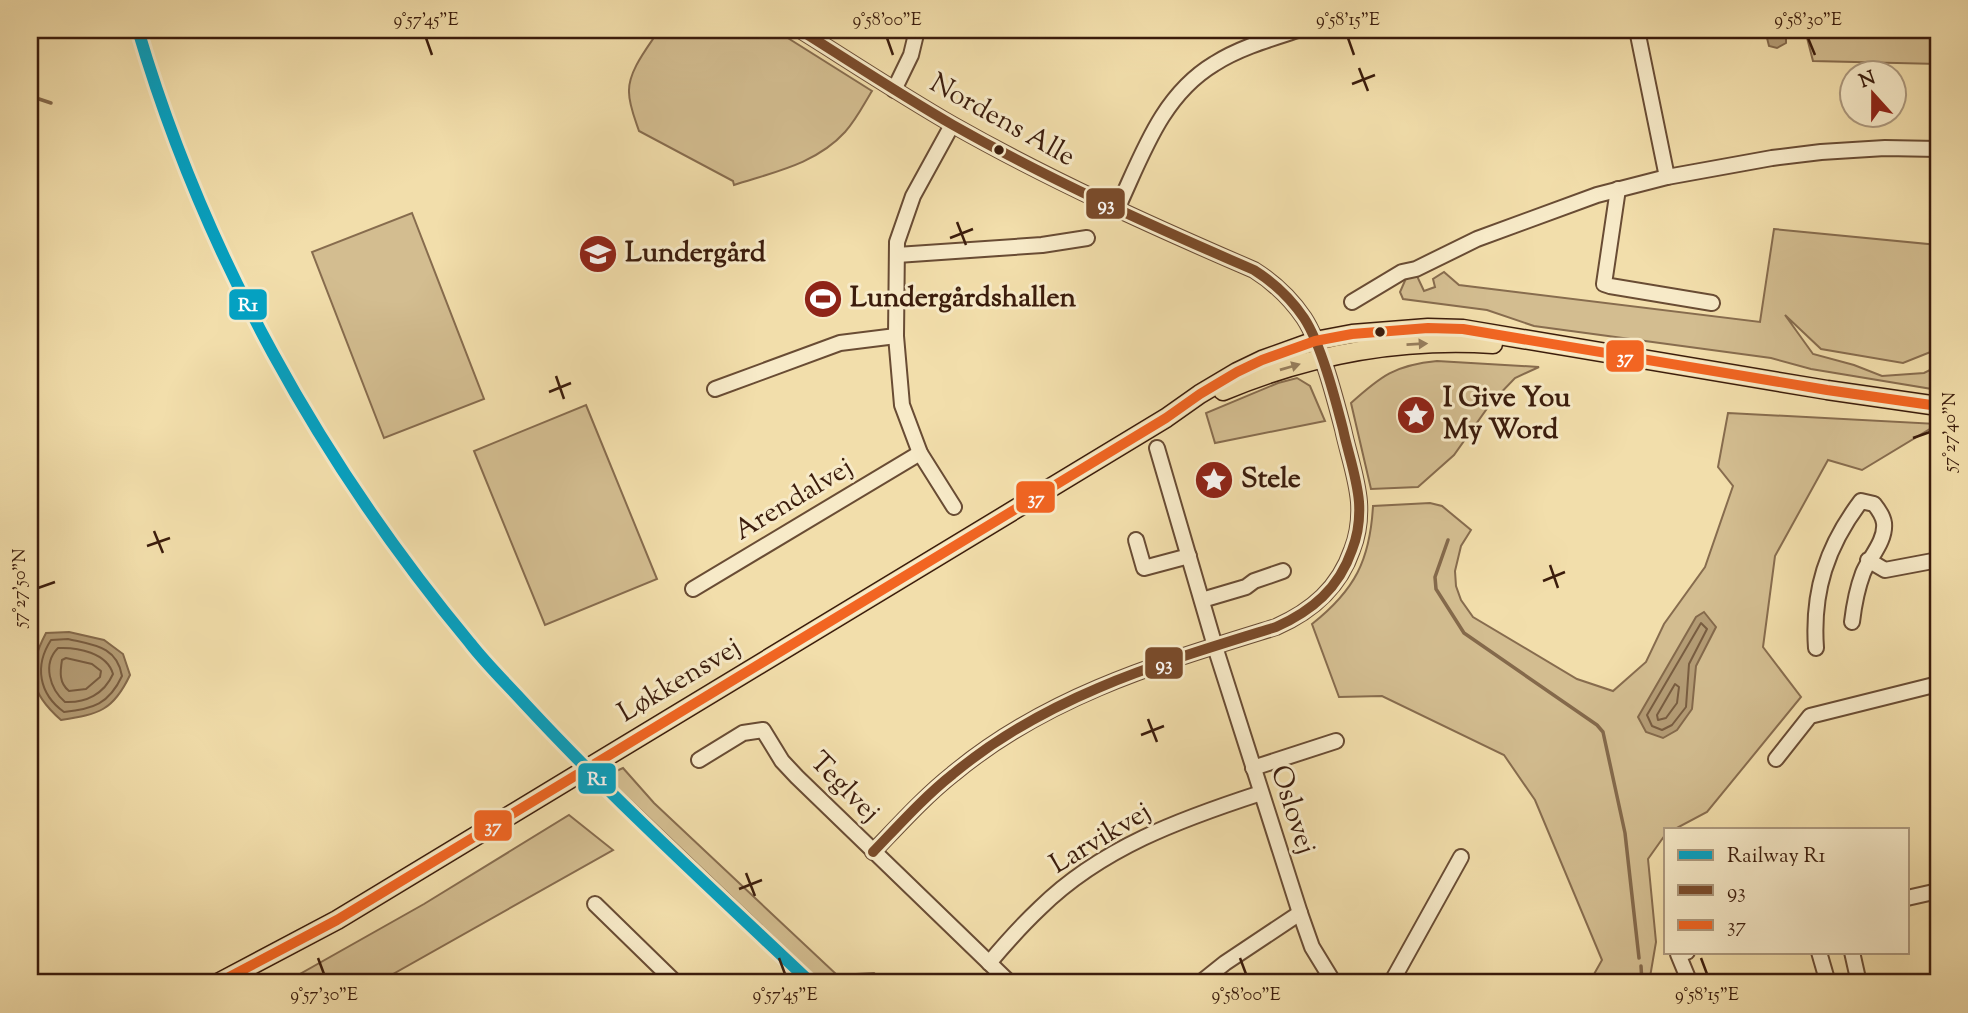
<svg xmlns="http://www.w3.org/2000/svg" width="1968" height="1013" viewBox="0 0 1968 1013" font-family="'Sorts Mill Goudy',serif">
	<rect width="100%" height="100%" fill="#f2deab"/>
	<filter id="stains"><feTurbulence type="fractalNoise" baseFrequency=".00286" numOctaves="4"/><feColorMatrix values="0 0 0 0 .2 0 0 0 0 .09 0 0 0 0 .02 0 0 0 .5 -.17"/></filter>
	<radialGradient id="worn" r=".72"><stop offset=".6" stop-color="#630" stop-opacity="0"/><stop offset="1" stop-color="#630" stop-opacity=".3"/></radialGradient>
	<g fill="#d3bd90" stroke="#876c4e" stroke-width="2">
		<path d="M 659,30 L 775,30 L 872,91 C 864,104 856,120 845,132 C 816,164 774,172 734,185 L 733,181 L 639,131 C 635,119 629,105 629,92 C 628,71 648,47 659,30 Z"/>
		<polygon points="1805,30 1938,30 1938,64 1813,61"/>
		<polygon points="412,213 484,399 384,438 312,252"/>
		<polygon points="1774,229 1938,245 1938,349 1903,363 1821,349 1785,315 1813,354 1854,365 1882,376 1924,373 1938,366 1938,390 1811,369 1771,358 1534,326 1487,310 1403,299 1400,292 1407,276 1417,276 1424,291 1435,287 1433,279 1444,272 1459,285 1760,322"/>
		<path d="M 1437,361 L 1539,367 L 1515,378 L 1491,403 L 1454,455 L 1418,487 L 1371,489 L 1351,403 C 1381,376 1395,365 1437,361 Z"/>
		<polygon points="1297,378 1310,386 1325,421 1215,443 1206,413 1278,383"/>
		<polygon points="586,405 657,579 545,625 474,451"/>
		<path d="M 1728,413 L 1938,424 L 1862,470 L 1828,460 L 1775,556 L 1763,647 L 1801,697 L 1707,812 L 1675,829 L 1665,829 L 1665,835 L 1648,859 L 1656,942 L 1649,983 L 1589,983 L 1602,960 L 1535,800 L 1504,755 L 1382,696 L 1339,697 L 1312,624 C 1355,590 1370,560 1373,506 L 1430,503 L 1442,506 L 1471,530 L 1461,546 L 1455,571 L 1456,586 L 1461,600 L 1473,617 L 1577,679 L 1613,691 L 1646,662 L 1664,624 L 1705,567 L 1733,486 L 1718,467 Z"/>
		<polygon points="623,768 654,803 837,975 874,973 885,983 822,983 605,776"/>
		<polygon points="569,815 613,850 377,983 284,983 424,904"/>
	</g>
	<g fill="#b49c75" stroke="#84694b" stroke-width="2">
		<polygon points="1765,30 1786,30 1786,43 1777,48 1769,46"/>
		<polygon points="1704,612 1716,627 1696,666 1692,709 1677,730 1663,738 1646,732 1638,717 1696,617"/>
		<path d="M 69,632 L 104,640 L 123,654 L 130,675 C 113,711 99,714 61,720 C 29,692 26,671 46,633 Z"/>
	</g>
	<g fill="none" stroke-linecap="round" stroke-linejoin="round">
		<g stroke="#785c40" stroke-width="2">
			<polygon points="1701,623 1707,629 1689,664 1686,707 1672,725 1662,730 1652,726 1647,715"/>
			<path d="M 68,639 C 93,645 117,646 122,676 C 109,704 93,709 64,712 C 39,694 34,666 51,640 Z"/>
			<path d="M 58,648 C 78,647 107,653 113,674 C 104,694 86,703 65,702 C 50,689 42,664 58,648 Z"/>
			<path d="M 66,658 L 92,664 L 101,671 L 100,677 L 86,689 L 69,691 C 59,683 60,672 62,660 Z"/>
			<polygon points="1675,684 1679,687 1677,703 1666,718 1658,720 1657,715"/>
		</g>
		<g stroke="#84694b" stroke-width="3.5">
			<polyline points="30,96 51,103"/>
			<polyline points="1448,540 1435,577 1436,589 1464,633 1597,725 1603,732 1625,833 1639,958"/>
			<polyline points="1641,966 1642,983"/>
		</g>
		<g stroke="#694c34" stroke-width="18">
			<g id="minor">
				<path d="M 800,30 C 851,62 901,95 953,125 C 1050,180 1152,226 1254,270 C 1273,282 1291,299 1304,318 C 1321,344 1335,398 1343,429 C 1348,453 1357,477 1359,502 C 1360,518 1358,535 1352,550 C 1339,588 1312,611 1276,627 C 1160,663 1048,695 953,774 C 924,797 899,825 873,852"/>
				<polyline points="1637,30 1667,177"/>
				<polyline points="894,90 911,55 917,30"/>
				<polyline points="952,125 913,196 897,242 896,336 902,405 920,453 954,507"/>
				<polyline points="1618,189 1604,284 1610,286 1712,303"/>
				<path d="M 1117,209 C 1142,156 1161,96 1214,64 C 1239,48 1270,39 1298,30"/>
				<polyline points="897,255 1042,245 1087,238"/>
				<polyline points="1352,302 1402,272 1416,269 1477,239 1597,195 1667,177 1772,158 1821,152 1885,148 1938,149"/>
				<polyline points="715,389 840,343 896,336"/>
				<polyline points="1157,448 1217,653 1300,913 1312,947 1334,983"/>
				<polyline points="1136,540 1144,568 1189,556"/>
				<polyline points="1868,560 1885,570 1938,560"/>
				<polyline points="693,589 920,453"/>
				<polyline points="1202,600 1246,587 1254,581 1283,571"/>
				<path d="M 1816,648 C 1812,591 1827,546 1861,501 L 1874,504 C 1878,509 1883,516 1884,523 C 1886,541 1869,558 1863,573 C 1857,589 1854,605 1852,622"/>
				<polyline points="1776,759 1810,716 1938,684"/>
				<polyline points="699,760 743,733 763,730 782,761 797,777 1010,983"/>
				<polyline points="1253,768 1336,741"/>
				<polyline points="1907,898 1938,891"/>
				<polyline points="595,904 676,983"/>
				<polyline points="1687,952 1678,954 1690,983"/>
				<polyline points="1819,952 1828,983"/>
				<polyline points="1852,952 1859,983"/>
				<path d="M 989,963 C 1005,944 1022,925 1040,908 C 1101,848 1181,819 1261,793"/>
				<polyline points="1200,983 1225,963 1300,913"/>
				<polyline points="1391,983 1461,857"/>
			</g>
		</g>
		<g stroke="#3b1c0c" stroke-width="21">
			<g id="major">
				<path d="M 1223,391 C 1309,355 1400,338 1493,344"/>
				<polyline points="218,983 337,920 1166,418 1200,394 1237,372 1262,360 1315,341 1352,334 1428,328 1463,329 1827,390 1938,406"/>
			</g>
		</g>
		<use href="#minor" stroke="#f7eac8" stroke-width="14"/>
		<use href="#major" stroke="#f2deab" stroke-width="18"/>
		<g stroke="#f7eac8" stroke-width="16">
			<path id="bus-1" d="M 800,30 C 851,62 901,95 953,125 C 1050,180 1152,226 1254,270 C 1273,282 1291,299 1304,318 C 1321,344 1335,398 1343,429 C 1348,453 1357,477 1359,502 C 1360,518 1358,535 1352,550 C 1339,588 1312,611 1276,627 C 1160,663 1048,695 953,774 C 924,797 899,825 873,852"/>
		</g>
		<g stroke="#f7eac8" stroke-width="16">
			<polyline id="bus-2" points="218,983 337,920 1166,418 1200,394 1237,372 1262,360 1315,341 1352,334 1428,328 1463,329 1827,390 1938,406"/>
		</g>
		<use href="#bus-1" stroke="#7a4b2a" stroke-width="10"/>
		<use href="#bus-2" stroke="#f26522" stroke-width="10"/>
		<g stroke="#f7eac8" stroke-width="18">
			<path id="rail-1" d="M 138,30 C 204,254 321,464 470,643 C 487,665 507,684 526,705 C 616,802 715,892 811,983"/>
		</g>
		<use href="#rail-1" stroke="#03a2c4" stroke-width="12"/>
	</g>
	<defs><path id="oneway-solid" d="M-6-.8H1V-3.2L6.5 0L1 3.2V.8H-6Z" transform="scale(1.75)"/></defs>
	<g fill="#967d5c">
		<use href="#oneway-solid" transform="translate(1417 344) rotate(-3)"/>
		<use href="#oneway-solid" transform="translate(1290 367) rotate(-16)"/>
	</g>
	<path fill="none" stroke="#3b1c0c" stroke-width="2.5" d="M 426,38 L 432,55M 887,38 L 893,55M 1348,38 L 1354,55M 1808,38 L 1815,55M 1359,68 L 1368,91M 1352,84 L 1375,75M 957,222 L 966,245M 950,238 L 973,229M 556,376 L 564,399M 549,392 L 571,383M 1913,438 L 1930,432M 154,531 L 163,553M 147,546 L 170,538M 1550,565 L 1558,588M 1543,581 L 1565,572M 38,588 L 55,582M 1148,719 L 1157,742M 1141,735 L 1164,726M 746,873 L 755,896M 739,889 L 762,880M 318,958 L 324,974M 779,958 L 785,974M 1240,958 L 1246,974M 1701,958 L 1707,974"/>
	<defs>
		<g id="school-disc" transform="scale(2.0125)"><circle r="9.5" fill="#8f2418" stroke="#f7eac8"/><path d="M0-5L7-2L0 1L-7-2ZM-4 1L0 2.5L4 1V4Q0 6-4 4Z" fill="#fff"/></g>
		<g id="stadium-disc" transform="scale(2.0125)"><circle r="9.5" fill="#8f2418" stroke="#f7eac8"/><path d="M0-5a6.5 5 0 1 0 0 10a6.5 5 0 1 0 0-10ZM-3.5-1.8h7v3.6h-7Z" fill="#fff"/></g>
		<g id="sight-disc" transform="scale(2.0125)"><circle r="9.5" fill="#8f2418" stroke="#f7eac8"/><path d="M0-6L1.8-2.2L6-1.7L2.9 1.2L3.7 5.4L0 3.3L-3.7 5.4L-2.9 1.2L-6-1.7L-1.8-2.2Z" fill="#fff"/></g>
	</defs>
	<g fill-rule="evenodd">
		<use href="#school-disc" x="598" y="254"/>
		<use href="#stadium-disc" x="823" y="299"/>
		<use href="#sight-disc" x="1416" y="415"/>
		<use href="#sight-disc" x="1214" y="480"/>
	</g>
	<g fill="#3b1c0c" stroke="#f7eac8" stroke-width="2.5">
		<circle cx="999" cy="150" r="6"/>
		<circle cx="1380" cy="332" r="6"/>
	</g>
	<g text-anchor="middle" dominant-baseline="central" stroke-width="6" stroke-linejoin="round" paint-order="stroke">
		<g font-size="28" fill="#3b1c0c" stroke="#f7eac8">
			<text transform="translate(1002 121) rotate(29)">Nordens Alle</text>
			<text transform="translate(794 500) rotate(-31)">Arendalvej</text>
			<text transform="translate(680 681) rotate(-31)">Løkkensvej</text>
			<text transform="translate(844 788) rotate(45)">Teglvej</text>
			<text transform="translate(1292 810) rotate(72)">Oslovej</text>
			<text transform="translate(1101 839) rotate(-31)">Larvikvej</text>
		</g>
		<g font-size="28" font-weight="bold" fill="#3b1c0c" stroke="#f7eac8" text-anchor="start">
			<text x="625" y="254">Lundergård</text>
			<text x="850" y="299">Lundergårdshallen</text>
			<text x="1443" y="399">I Give You<tspan x="1443" dy="32">My Word</tspan></text>
			<text x="1241" y="480">Stele</text>
		</g>
	</g>
	<g stroke="#f7eac8" stroke-width="2.5">
		<rect x="1085" y="187" width="41" height="33" rx="7" fill="#7a4b2a"/>
		<rect x="228" y="288" width="40" height="33" rx="7" fill="#03a2c4"/>
		<rect x="1605" y="339" width="40" height="34" rx="7" fill="#f26522"/>
		<rect x="1015" y="480" width="41" height="34" rx="7" fill="#f26522"/>
		<rect x="1144" y="646" width="40" height="34" rx="7" fill="#7a4b2a"/>
		<rect x="577" y="762" width="40" height="33" rx="7" fill="#03a2c4"/>
		<rect x="473" y="809" width="40" height="33" rx="7" fill="#f26522"/>
	</g>
	<g font-size="19" text-anchor="middle" font-weight="bold" fill="#fff">
		<text x="1106" y="210">93</text>
		<text x="248" y="311">R1</text>
		<text x="1625" y="363">37</text>
		<text x="1036" y="504">37</text>
		<text x="1164" y="670">93</text>
		<text x="597" y="785">R1</text>
		<text x="493" y="832">37</text>
	</g>
	<rect width="1968" height="1013" fill="none" stroke="#f2deab" stroke-width="77"/>
	<rect x="1664" y="828" width="245" height="126" fill="#f7eac8" stroke="#ac987d" stroke-width="2"/>
	<rect x="1678" y="850" width="35" height="10" fill="#03a2c4" stroke="#ac987d" stroke-width="2"/>
	<text x="1727" y="862" font-size="21" fill="#3b1c0c">Railway R1</text>
	<rect x="1678" y="885" width="35" height="10" fill="#7a4b2a" stroke="#ac987d" stroke-width="2"/>
	<text x="1727" y="898" font-size="21" fill="#3b1c0c">93</text>
	<rect x="1678" y="920" width="35" height="10" fill="#f26522" stroke="#ac987d" stroke-width="2"/>
	<text x="1727" y="932" font-size="21" fill="#3b1c0c">37</text>
	<g transform="translate(1873 94) rotate(339)"><circle r="33" fill="#f7eac8" stroke="#ac987d" stroke-width="2"/>
	<path d="M0-5L12 26L0 18L-12 26Z" fill="#8f2418"/>
	<text y="-10" font-size="19" font-weight="bold" text-anchor="middle" fill="#3b1c0c">N</text>
	</g>
	<rect x="38" y="38" width="1892" height="936" fill="none" stroke="#3b1c0c" stroke-width="2.5"/>
	<g font-size="18" text-anchor="middle" fill="#3b1c0c">
		<text x="426" y="25">9°57'45"E</text>
		<text x="887" y="25">9°58'00"E</text>
		<text x="1348" y="25">9°58'15"E</text>
		<text x="1808" y="25">9°58'30"E</text>
		<text transform="translate(1949 432) rotate(-90)" y="6">57°27'40"N</text>
		<text transform="translate(19 588) rotate(-90)" y="6">57°27'50"N</text>
		<text x="324" y="1000">9°57'30"E</text>
		<text x="785" y="1000">9°57'45"E</text>
		<text x="1246" y="1000">9°58'00"E</text>
		<text x="1707" y="1000">9°58'15"E</text>
	</g>
	<rect width="100%" height="100%" filter="url(#stains)"/>
	<rect width="100%" height="100%" fill="url(#worn)"/>
</svg>
